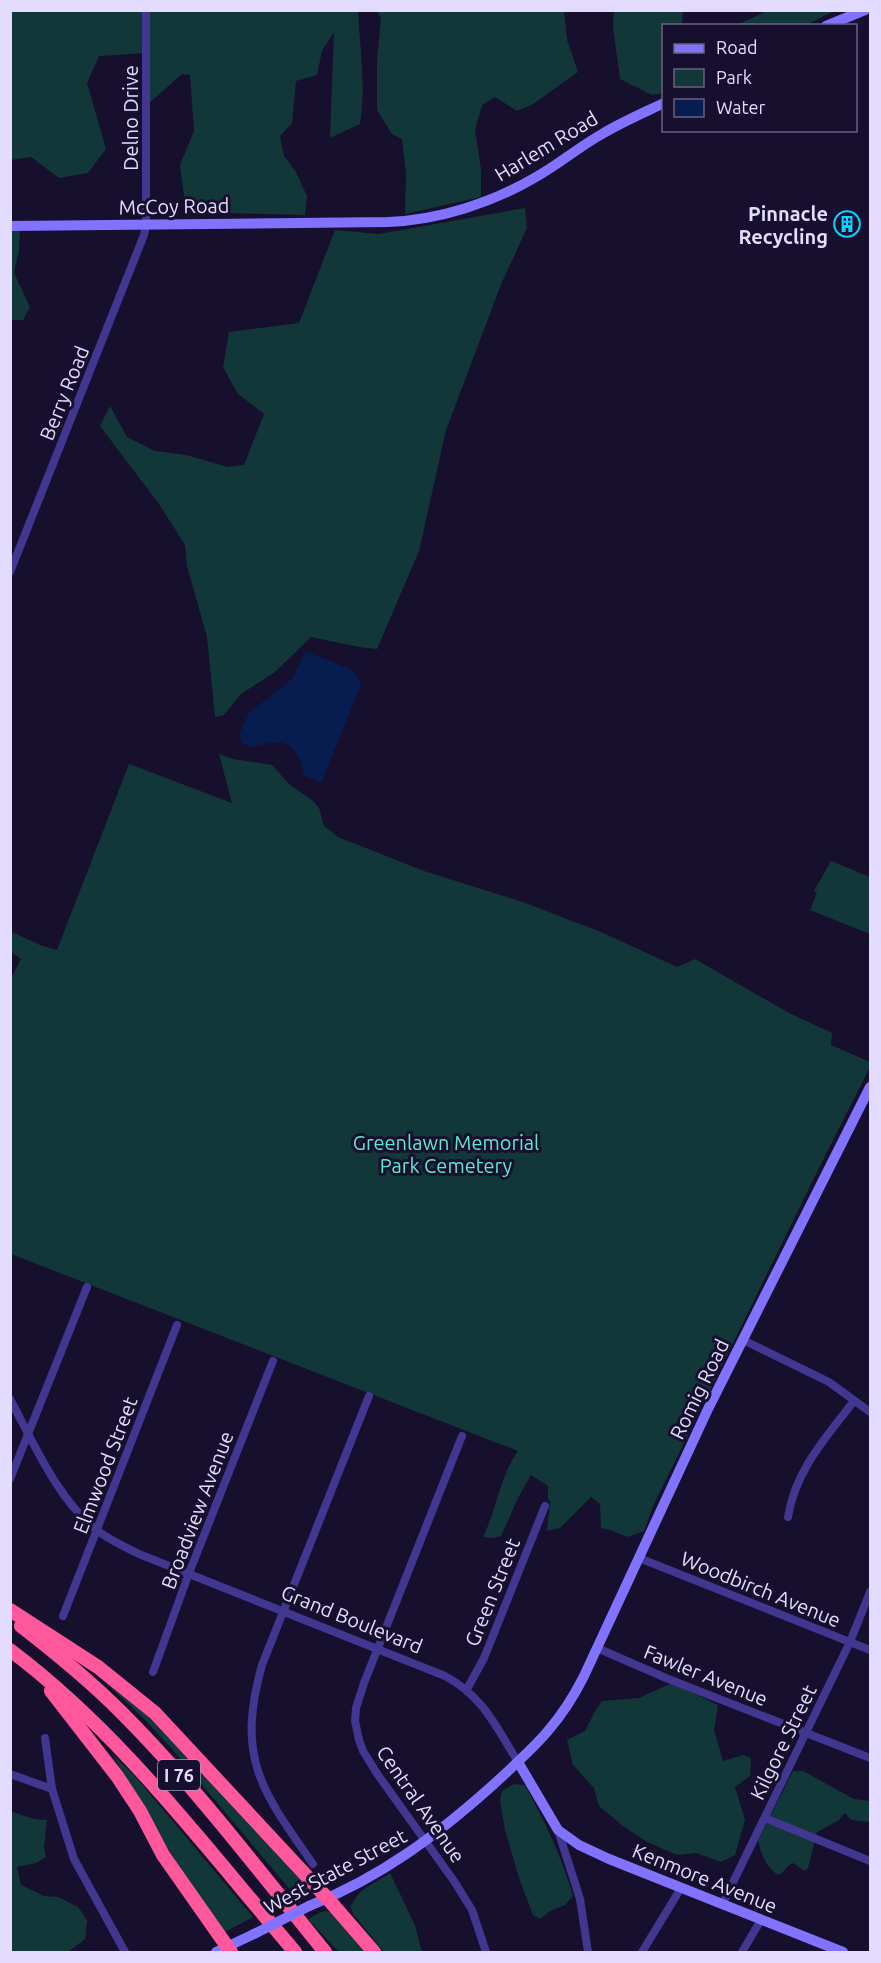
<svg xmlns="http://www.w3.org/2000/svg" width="881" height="1963" viewBox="0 0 881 1963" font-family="Ubuntu,sans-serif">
	<rect width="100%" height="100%" fill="#170f2e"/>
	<g fill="#123738">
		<polygon points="826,10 832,12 806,25 737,25 767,11"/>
		<path d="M 10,11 L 358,11 C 360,48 366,88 360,124 L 330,138 L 334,32 L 322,51 L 317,75 L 296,81 L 292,123 L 280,136 L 284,156 L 296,172 L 307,196 L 305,215 L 186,212 L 180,165 L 194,131 L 190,75 L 182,74 L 146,106 L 146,53 L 99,56 L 87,83 L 106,149 L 88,173 L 59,178 L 31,157 L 11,160 Z"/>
		<polygon points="377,11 564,11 567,40 578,72 533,104 517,111 495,97 482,105 475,130 481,169 481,197 405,214 406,174 402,139 392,134 377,110 377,60 381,18"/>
		<polygon points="614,11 683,11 682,25 664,26 663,93 652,95 620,79 613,27"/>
		<polygon points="525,208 527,228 502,282 446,430 419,551 377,649 359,647 311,637 275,672 241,694 224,715 215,717 207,637 187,566 185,545 159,504 100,426 110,406 127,437 155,451 186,455 228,467 244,465 264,414 238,394 223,367 229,332 299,323 335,230 379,234"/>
		<polygon points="10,226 20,226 19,250 14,273 30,307 23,320 11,320"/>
		<path d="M 219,754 L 233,759 L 272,765 L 289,784 L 312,800 L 319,808 L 324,826 L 338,837 L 424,871 L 523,902 L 601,932 L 677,967 L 695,959 L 789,1013 L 832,1033 L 831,1045 L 870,1062 L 870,1067 L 816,1174 L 654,1504 L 644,1531 L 627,1537 L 611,1530 L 601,1528 L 600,1504 L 591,1497 L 560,1528 L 547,1531 L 550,1502 L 548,1498 L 548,1486 L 531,1475 L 519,1496 L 501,1536 L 494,1538 L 483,1537 C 497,1509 500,1476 518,1451 L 11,1254 L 10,980 L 21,959 L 11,952 L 10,931 L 40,945 L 57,950 L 129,764 L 232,803 Z"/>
		<polygon points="831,861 870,877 870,934 810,910 817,893 814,891"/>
		<polygon points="77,1656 174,1738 311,1891 297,1898 172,1749 142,1717"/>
		<polygon points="672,1683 718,1705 714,1730 723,1761 743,1755 751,1758 750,1776 735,1787 745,1820 735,1855 721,1862 696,1853 677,1855 647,1842 623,1826 599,1806 594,1788 573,1765 567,1740 585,1731 595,1711 602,1701 639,1698"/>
		<polygon points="112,1754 134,1775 253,1917 225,1932 200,1903"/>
		<path d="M 793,1771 L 803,1771 L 854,1799 L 870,1801 L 870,1822 L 851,1820 L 845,1813 L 838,1821 L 817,1832 L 808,1868 L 805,1871 L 793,1863 C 786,1866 785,1872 778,1875 C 766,1867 761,1854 758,1840 Z"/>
		<path d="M 514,1784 L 525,1785 C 544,1820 562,1857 573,1896 L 565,1905 L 550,1911 L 540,1919 L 533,1915 L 519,1878 L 505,1830 L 500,1800 L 502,1791 Z"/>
		<polygon points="10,1811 34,1819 47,1820 44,1848 46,1857 36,1863 17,1867 21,1885 44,1896 58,1897 78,1907 87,1920 85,1939 68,1952 11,1952"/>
		<path d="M 390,1873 L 415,1925 L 422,1952 L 384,1952 L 353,1914 L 350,1904 L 352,1905 C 358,1888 376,1883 390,1873 Z"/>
		<polygon points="328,1911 334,1914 368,1952 339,1952 308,1919 321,1912"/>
	</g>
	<path fill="#071c4f" d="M 305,651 L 353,670 L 361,685 L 321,783 L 303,775 C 301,757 292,738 269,743 C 258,745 252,749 241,743 L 239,734 L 250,711 L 273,695 L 293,677 Z"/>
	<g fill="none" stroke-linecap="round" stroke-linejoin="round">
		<g stroke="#413790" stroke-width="8">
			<polyline points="10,572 144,235 146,225 146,10"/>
			<polyline points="743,1340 829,1382 870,1412"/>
			<path d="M 10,1399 C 33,1442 59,1502 98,1531 C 110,1540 125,1547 139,1554 L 445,1676 C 484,1697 496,1727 518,1762"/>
			<polyline points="462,1436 364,1683 356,1708 355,1721 359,1740 363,1751 378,1775 454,1881 472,1910 486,1952"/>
			<polyline points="10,1479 87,1287"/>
			<path d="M 788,1517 C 795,1471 826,1437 854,1401"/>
			<polyline points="639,1558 870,1650"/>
			<polyline points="63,1616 177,1325"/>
			<polyline points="597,1648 666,1678 870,1758"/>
			<polyline points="153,1672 189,1573 273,1361"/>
			<polyline points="467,1689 484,1658 545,1506"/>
			<polyline points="45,1738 52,1789 74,1859 125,1952"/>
			<polyline points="10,1774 52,1789"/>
			<polyline points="765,1818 870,1861"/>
			<polyline points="558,1830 580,1899 588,1952"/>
			<path d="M 313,1864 C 261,1790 236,1758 262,1665 L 369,1396"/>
			<polyline points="722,1905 850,1642 870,1592"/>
			<polyline points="642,1952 681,1888"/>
			<polyline points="742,1952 761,1920"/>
		</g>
		<g stroke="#8173ff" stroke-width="10">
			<polyline points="826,26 865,10"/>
			<path d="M 10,226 L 388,222 C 439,220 492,203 536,177 C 559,164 579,147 602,134 C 622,122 643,113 664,103"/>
			<polyline points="518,1762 558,1830 579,1845 609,1859 843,1952"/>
			<path d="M 309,1906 C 381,1877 436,1836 493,1785 C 533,1748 559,1726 584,1676 L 708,1409 L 870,1087"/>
			<polyline points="216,1952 254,1934"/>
		</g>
		<g stroke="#ff579b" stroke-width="14">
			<polyline points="10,1610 98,1667 155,1713 328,1899 374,1952"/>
			<path d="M 21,1626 C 56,1653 90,1681 121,1712 C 195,1786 259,1871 325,1952"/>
			<path d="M 10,1650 C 122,1734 205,1847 295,1952"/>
			<polyline points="51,1691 117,1776 140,1811 163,1855 231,1952"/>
		</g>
		<polyline stroke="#8173ff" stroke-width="10" points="254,1934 309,1906"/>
	</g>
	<defs>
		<g id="building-ring" transform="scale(1.35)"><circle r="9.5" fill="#170f2e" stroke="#08d4ff" stroke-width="1.5"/><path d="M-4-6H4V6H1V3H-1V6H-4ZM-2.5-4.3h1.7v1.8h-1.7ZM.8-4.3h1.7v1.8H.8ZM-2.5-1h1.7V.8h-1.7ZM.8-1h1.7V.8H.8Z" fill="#08d4ff"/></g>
	</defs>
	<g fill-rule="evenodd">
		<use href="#building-ring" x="847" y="224"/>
	</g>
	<g text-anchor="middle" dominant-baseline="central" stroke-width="6" stroke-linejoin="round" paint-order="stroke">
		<rect fill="#170f2e" stroke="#a69ec0" stroke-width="1.5" x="158" y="1760" width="42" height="30" rx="4.5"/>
		<g font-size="18" font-weight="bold" fill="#e3dcff">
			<text x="179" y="1775">I 76</text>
		</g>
		<g font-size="20" fill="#e3dcff" stroke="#170f2e">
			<text transform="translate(130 118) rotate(-90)">Delno Drive</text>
			<text transform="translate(546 146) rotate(-31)">Harlem Road</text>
			<text transform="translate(174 206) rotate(-1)">McCoy Road</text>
			<text transform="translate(64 393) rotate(-68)">Berry Road</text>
			<text transform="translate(699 1389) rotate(-64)">Romig Road</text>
			<text transform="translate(105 1465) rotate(-69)">Elmwood Street</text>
			<text transform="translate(197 1510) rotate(-69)">Broadview Avenue</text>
			<text transform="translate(761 1589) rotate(22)">Woodbirch Avenue</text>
			<text transform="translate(492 1592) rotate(-68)">Green Street</text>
			<text transform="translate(352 1619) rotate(22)">Grand Boulevard</text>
			<text transform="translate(706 1675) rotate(22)">Fawler Avenue</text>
			<text transform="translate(783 1742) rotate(-64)">Kilgore Street</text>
			<text transform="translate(421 1804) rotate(55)">Central Avenue</text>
			<text transform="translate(335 1871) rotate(-28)">West State Street</text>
			<text transform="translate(705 1878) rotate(22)">Kenmore Avenue</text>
		</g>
		<g font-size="20" font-weight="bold" fill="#e3dcff" stroke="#170f2e" text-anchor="end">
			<text x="828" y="213">Pinnacle<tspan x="828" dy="23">Recycling</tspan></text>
		</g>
		<g font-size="20" fill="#5dead1" stroke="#170f2e">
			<text x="446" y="1142">Greenlawn Memorial<tspan x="446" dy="23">Park Cemetery</tspan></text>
		</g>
	</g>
	<rect width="881" height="1963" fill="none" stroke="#e3dcff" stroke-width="24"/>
	<rect x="662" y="24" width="195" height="108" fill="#170f2e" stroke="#696182" stroke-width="1.5"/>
	<rect x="674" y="44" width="30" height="9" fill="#8173ff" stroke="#696182" stroke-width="1.5"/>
	<text x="716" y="54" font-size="18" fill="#e3dcff">Road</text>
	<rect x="674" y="69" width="30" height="18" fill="#123738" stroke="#696182" stroke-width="1.5"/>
	<text x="716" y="84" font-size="18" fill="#e3dcff">Park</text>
	<rect x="674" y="99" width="30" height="18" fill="#071c4f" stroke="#696182" stroke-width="1.5"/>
	<text x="716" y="114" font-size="18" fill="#e3dcff">Water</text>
</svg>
